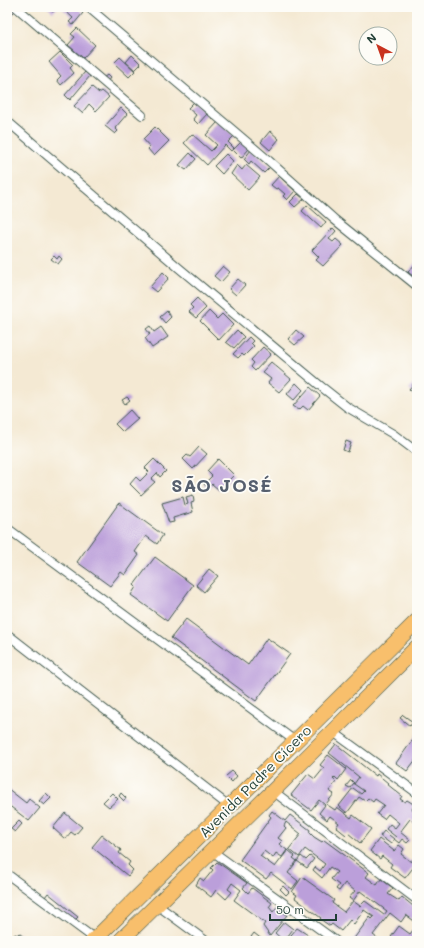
<svg xmlns="http://www.w3.org/2000/svg" width="424" height="948" viewBox="0 0 424 948" font-family="Mali,sans-serif">
	<rect width="100%" height="100%" fill="#fdfcf7"/>
	<filter id="ink" filterUnits="userSpaceOnUse"><feTurbulence type="fractalNoise" baseFrequency=".025" numOctaves="2"/><feDisplacementMap in="SourceGraphic" scale="8" xChannelSelector="R" yChannelSelector="G"/><feConvolveMatrix kernelMatrix="1 2 1 2 8 2 1 2 1" color-interpolation-filters="sRGB"/></filter>
	<filter id="wash" filterUnits="userSpaceOnUse"><feTurbulence type="fractalNoise" baseFrequency=".012" numOctaves="4" result="noise"/><feDisplacementMap in="SourceGraphic" scale="16" xChannelSelector="R" yChannelSelector="G"/><feGaussianBlur stdDeviation="0.9" result="paint"/><feColorMatrix in="noise" values="0 0 0 0 0 0 0 0 0 0 0 0 0 0 0 0 0 1.4 0 .05"/><feComposite in="paint" operator="in"/></filter>
	<g filter="url(#wash)">
		<rect width="100%" height="100%" fill="#f4e9d3"/>
		<g id="blocks">
			<g fill="#bb9fda">
				<polygon points="7,7 14,7 16,10 9,17 10,19 7,22"/>
				<polygon points="47,7 58,7 53,12"/>
				<polygon points="61,7 77,7 83,13 73,25 69,22 73,18"/>
				<polygon points="77,28 95,45 83,58 68,45 75,37 71,34"/>
				<polygon points="60,52 73,65 70,68 74,73 61,85 57,80 61,76 49,62"/>
				<polygon points="132,55 141,64 135,70 126,62"/>
				<polygon points="120,57 135,71 129,77 114,63"/>
				<polygon points="85,72 90,76 70,100 65,95"/>
				<polygon points="107,75 110,78 107,82 103,78"/>
				<polygon points="92,87 99,93 102,91 109,97 96,111 89,104 82,113 74,106"/>
				<polygon points="194,102 207,114 198,124 193,119 196,115 188,108"/>
				<polygon points="121,108 127,114 115,128 118,131 115,134 105,126"/>
				<polygon points="218,122 234,136 228,142 234,148 231,151 225,145 207,165 184,143 192,134 211,151 217,145 206,135"/>
				<polygon points="155,127 169,141 154,156 148,149 150,147 143,139"/>
				<polygon points="270,131 279,139 270,150 261,142"/>
				<polygon points="241,142 249,149 241,158 233,150"/>
				<polygon points="251,150 270,167 264,173 251,161 249,164 244,159"/>
				<polygon points="190,153 196,159 186,170 179,165"/>
				<polygon points="226,154 233,161 222,174 214,166"/>
				<polygon points="237,165 242,170 246,165 260,177 248,190 231,174"/>
				<polygon points="279,176 295,191 287,200 283,196 285,194 278,188 276,189 271,185"/>
				<polygon points="298,194 304,199 295,207 290,202"/>
				<polygon points="307,205 326,222 321,228 302,211"/>
				<polygon points="333,228 336,231 329,239 333,242 336,239 343,245 323,266 316,260 319,257 312,250"/>
				<polygon points="54,256 57,259 59,256 62,259 58,264 51,259"/>
				<polygon points="417,262 417,273 414,277 408,272"/>
				<polygon points="223,266 230,272 221,282 214,276"/>
				<polygon points="163,272 169,278 156,292 150,287"/>
				<polygon points="238,279 245,285 236,295 229,289"/>
				<polygon points="197,298 206,308 196,318 189,312 193,308 190,305"/>
				<polygon points="167,311 171,317 165,323 160,317"/>
				<polygon points="209,311 217,319 222,314 233,325 219,340 200,321"/>
				<polygon points="150,326 154,332 161,327 168,337 152,348 145,338 150,334 146,329"/>
				<polygon points="237,330 244,337 234,348 226,342"/>
				<polygon points="296,330 304,337 295,345 288,339"/>
				<polygon points="249,337 253,341 251,343 254,346 244,356 242,354 238,358 233,354"/>
				<polygon points="263,347 271,354 255,371 251,367 254,363 251,360"/>
				<polygon points="271,362 291,379 279,392 268,383 271,379 262,372"/>
				<polygon points="415,382 417,383 417,396 409,389"/>
				<polygon points="296,383 303,390 294,400 287,394"/>
				<polygon points="310,387 320,396 308,410 303,406 299,410 293,406"/>
				<polygon points="127,397 130,400 125,404 122,400"/>
				<polygon points="130,410 138,419 123,432 115,424"/>
				<polygon points="346,441 351,443 348,452 343,450"/>
				<polygon points="199,447 207,454 193,469 183,459 187,455 190,457"/>
				<polygon points="154,459 166,471 160,477 157,473 151,479 155,482 141,495 130,484 136,477 140,481 149,472 145,468"/>
				<polygon points="218,459 234,475 219,490 212,484 208,488 204,484 212,476 207,471"/>
				<polygon points="193,495 194,502 191,503 193,512 173,518 174,522 169,523 162,503 183,497 185,505 188,504 186,497"/>
				<polygon points="119,503 163,535 157,544 146,536 135,552 139,555 125,575 121,572 110,586 77,562"/>
				<polygon points="155,557 193,585 167,621 131,595 136,587 134,585"/>
				<polygon points="209,569 218,576 204,592 196,585"/>
				<polygon points="186,619 248,665 267,638 290,654 256,701 171,638"/>
				<polygon points="403,715 413,722 410,726 400,718"/>
				<polygon points="417,734 417,758 407,771 396,763"/>
				<polygon points="336,744 376,776 377,774 388,783 387,784 402,796 400,799 405,802 407,800 415,805 412,809 417,812 417,825 410,819 400,832 410,840 407,843 402,839 399,843 394,839 396,837 386,829 390,824 395,828 399,823 388,814 384,819 377,814 384,805 375,799 373,802 368,798 365,801 359,797 347,813 339,806 353,788 361,794 364,791 354,784 359,777 329,753"/>
				<polygon points="328,755 346,769 338,780 335,777 333,779 336,782 329,791 334,794 326,804 335,810 337,807 351,818 353,815 371,829 360,843 348,833 346,835 336,827 339,823 330,816 327,820 319,813 325,805 319,800 311,810 291,795 308,774 315,779 324,768 320,765"/>
				<polygon points="232,771 237,776 232,782 226,776"/>
				<polygon points="351,780 354,783 350,788 346,786"/>
				<polygon points="7,788 26,803 29,799 40,808 29,821 7,804"/>
				<polygon points="46,793 51,798 44,805 39,801"/>
				<polygon points="112,793 118,799 109,807 103,802"/>
				<polygon points="121,793 126,798 124,801 119,796"/>
				<polygon points="272,811 285,821 290,815 310,830 309,832 314,837 322,842 324,840 369,873 366,877 377,885 381,879 393,888 388,894 399,901 402,897 413,906 414,904 417,906 417,923 406,915 401,922 390,913 373,935 381,941 352,941 370,917 372,919 374,917 364,910 354,924 350,920 341,931 332,924 330,926 320,919 321,918 295,898 297,895 292,892 302,877 334,900 332,903 344,912 353,901 360,906 365,901 384,915 387,911 360,891 353,901 349,898 355,891 345,883 339,891 336,889 339,885 331,879 337,872 330,867 322,878 313,870 315,867 320,871 325,864 305,849 299,857 289,849 301,834 286,822 284,826 286,828 278,838 282,841 279,844 287,850 282,857 276,853 273,858 264,851 260,856 275,867 288,850 295,856 293,858 297,861 288,873 298,881 292,889 271,873 266,879 240,860 271,817 269,815"/>
				<polygon points="65,813 82,827 75,835 71,832 65,839 53,828"/>
				<polygon points="19,821 22,824 15,832 11,829"/>
				<polygon points="384,831 394,839 391,844 380,836"/>
				<polygon points="102,835 121,850 119,853 130,862 128,865 133,870 128,876 92,847"/>
				<polygon points="379,839 394,851 399,845 404,849 401,854 411,862 417,854 417,865 416,864 405,878 390,867 392,864 382,856 380,859 370,851"/>
				<polygon points="301,856 306,860 310,856 314,859 307,868 297,861"/>
				<polygon points="217,862 247,883 243,888 248,893 252,888 272,903 269,907 273,912 277,907 287,915 270,936 263,926 265,923 234,900 241,890 232,883 228,889 232,892 226,899 216,890 211,897 196,885 200,878 204,881 213,870 211,868"/>
				<polygon points="283,886 289,892 286,895 280,889"/>
				<polygon points="48,893 78,917 74,921 45,897"/>
				<polygon points="284,922 293,929 284,941 275,933"/>
				<polygon points="417,925 417,941 397,941 391,937 399,926 410,934"/>
				<polygon points="297,928 308,935 306,938 310,941 286,941"/>
				<polygon points="19,933 26,939 24,941 22,940 18,941 13,936 15,934 17,935"/>
				<polygon points="254,933 264,941 248,941"/>
			</g>
		</g>
	</g>
	<g filter="url(#ink)">
		<use href="#blocks" fill-opacity="0" stroke="#3f574c" stroke-width="1"/>
		<g fill="none" stroke-linecap="round" stroke-linejoin="round">
			<g stroke="#3f574c" stroke-width="10">
				<g id="street">
					<polyline points="16,7 142,115"/>
					<polyline points="88,7 268,160 335,220 417,286"/>
					<polyline points="7,121 179,268 323,388 347,407 393,434 417,452"/>
					<polyline points="7,528 295,741"/>
					<polyline points="7,634 229,806"/>
					<polyline points="332,731 417,793"/>
					<polyline points="273,791 417,900"/>
					<polyline points="212,851 336,941"/>
					<polyline points="7,874 95,939"/>
					<polyline points="157,905 206,941"/>
				</g>
			</g>
			<g stroke="#3f574c" stroke-width="16">
				<g id="highway">
					<polyline points="93,941 417,621"/>
					<polyline points="120,941 273,791 417,647"/>
				</g>
			</g>
			<use href="#street" stroke="#fff" stroke-width="8"/>
			<use href="#highway" stroke="#f8bf6c" stroke-width="15"/>
		</g>
	</g>
	<g text-anchor="middle" dominant-baseline="central" stroke-width="3.5" stroke-linejoin="round" paint-order="stroke">
		<g font-size="14" fill="#1f3d34" stroke="#fdfcf7">
			<text transform="translate(255 781) rotate(-45)">Avenida Padre Cícero</text>
		</g>
		<g font-size="18" font-weight="bold" letter-spacing="1" fill="#565f6e" stroke="#fdfcf7">
			<text x="222" y="485">SÃO JOSÉ</text>
		</g>
	</g>
	<rect width="424" height="948" fill="none" stroke="#fdfcf7" stroke-width="24"/>
	<g transform="translate(378 46) rotate(319)"><circle r="19" fill="#fdfcf7" stroke="#a4b0a9"/>
	<path d="M0-3L7 15L0 10L-7 15Z" fill="#c8321e"/>
	<text y="-6" font-size="11" font-weight="bold" text-anchor="middle" fill="#1f3d34">N</text>
	</g>
	<path d="M270 914v6h66v-6" fill="none" stroke="#1f3d34" stroke-width="2"/>
	<text x="276" y="914" font-size="12" fill="#1f3d34" stroke="#fdfcf7" stroke-width="3" paint-order="stroke">50 m</text>
</svg>
